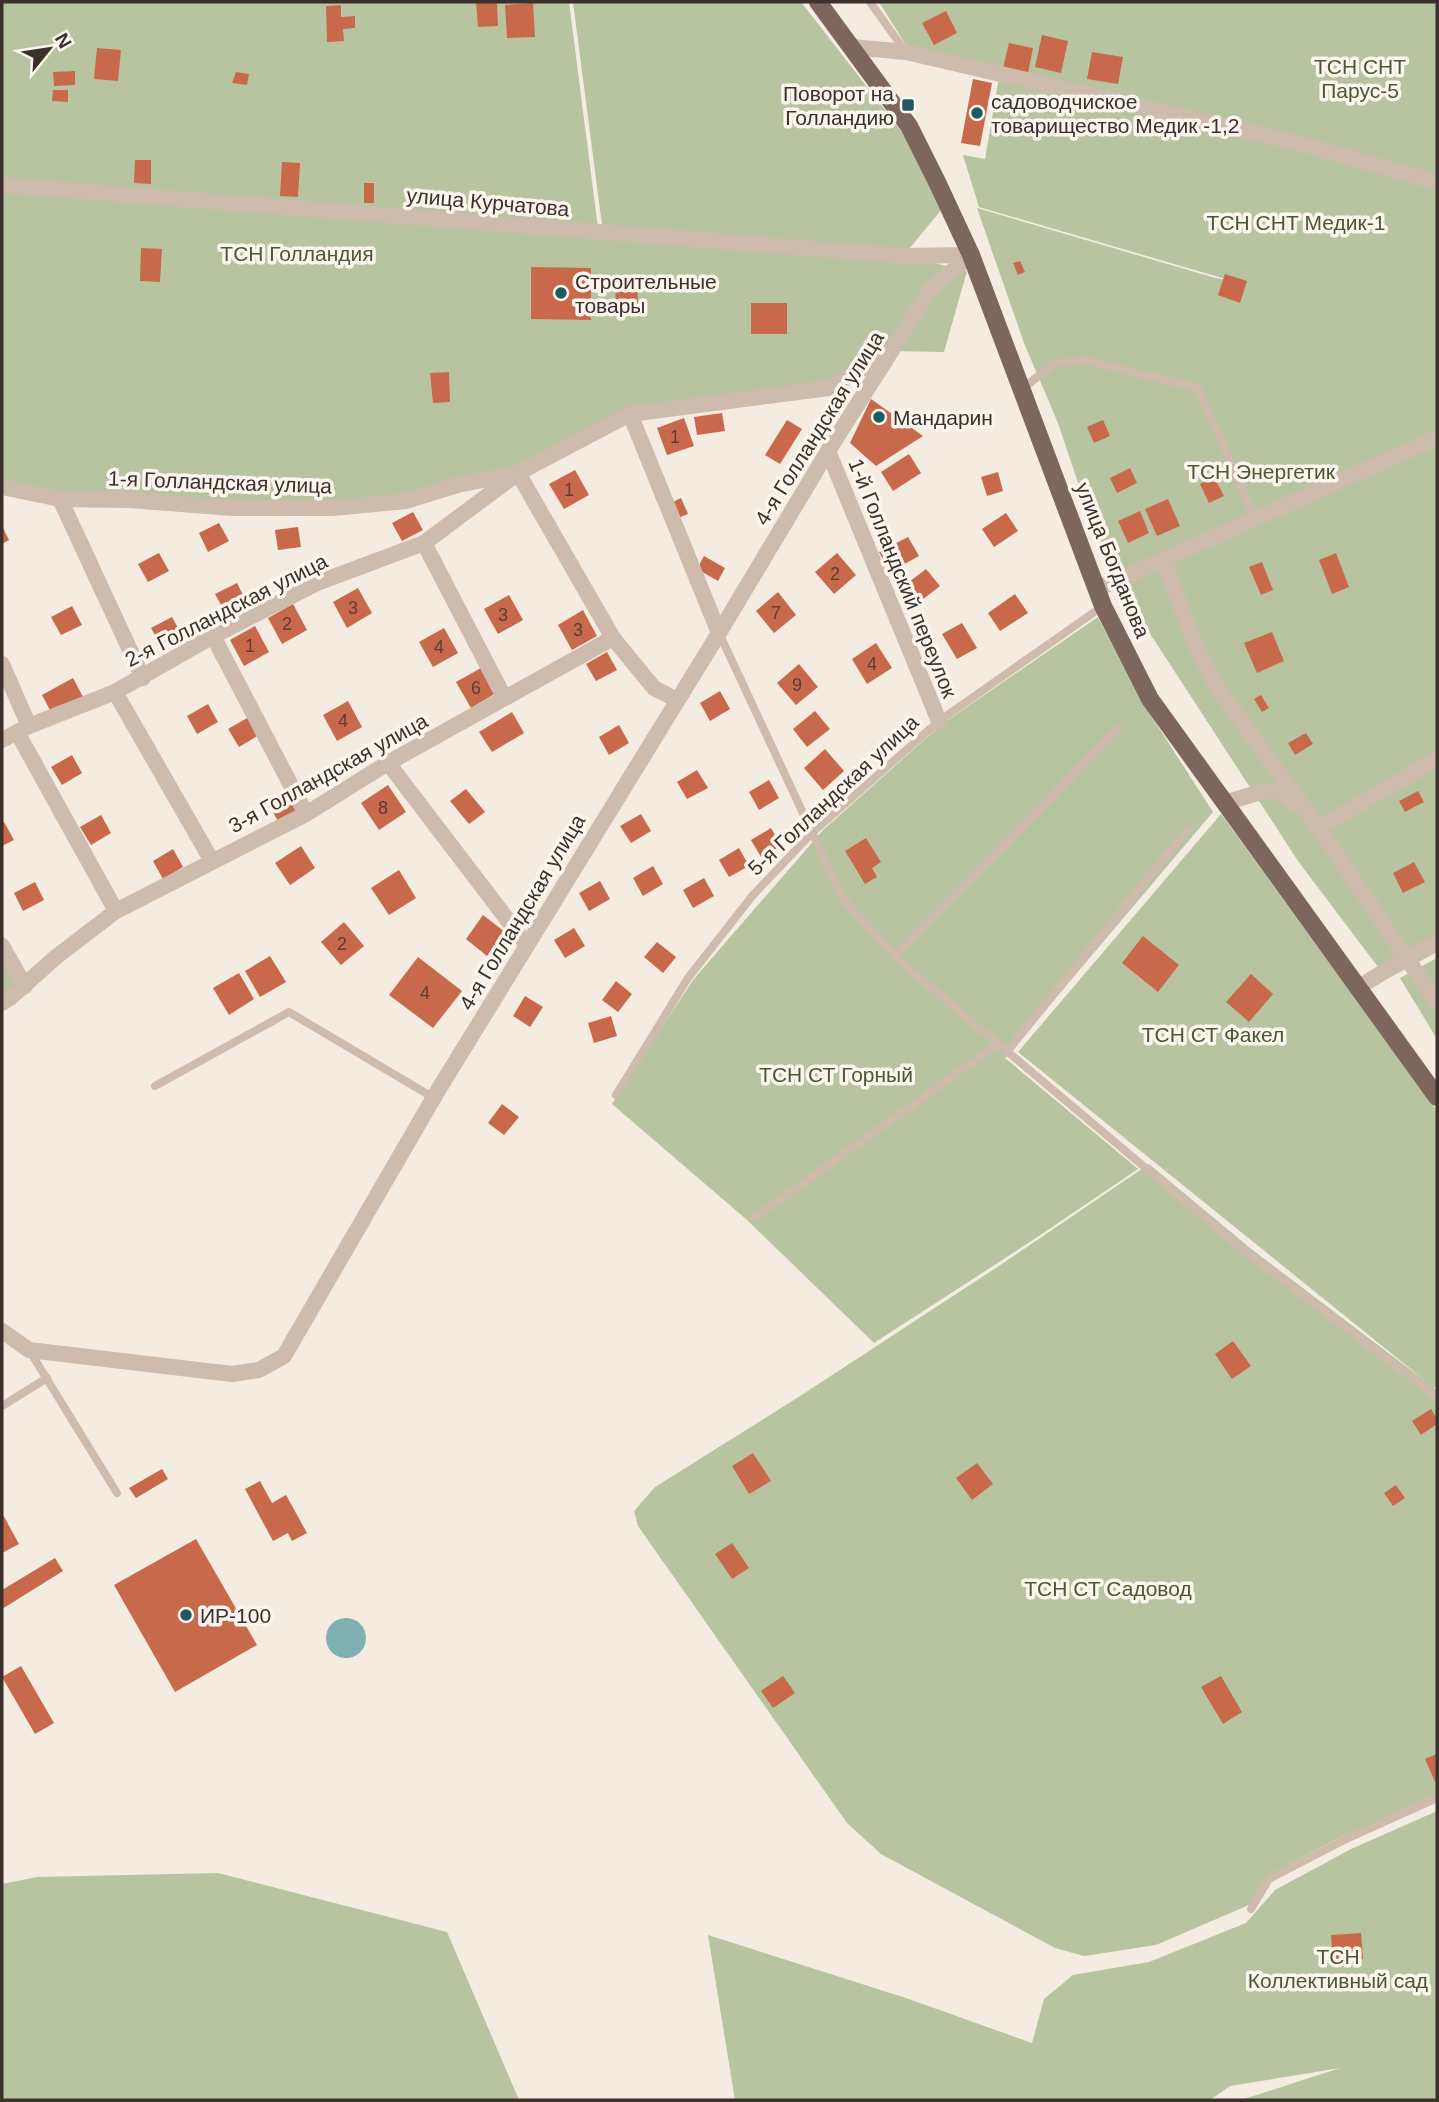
<svg xmlns="http://www.w3.org/2000/svg" width="1439" height="2102" viewBox="0 0 1439 2102" font-family="Arial,sans-serif">
	<rect width="100%" height="100%" fill="#f4ebe1"/>
	<g fill="#b8c4a0">
		<polygon points="2,2 569,2 599,236 906,256 967,271 944,352 888,351 829,387 629,413 518,471 405,499 301,507 43,493 2,484"/>
		<polygon points="573,2 801,2 906,137 941,210 905,254 603,233"/>
		<polygon points="879,2 1437,2 1437,179 907,47"/>
		<polygon points="999,77 1437,184 1437,952 1387,979 1298,861 1106,566 1058,423 1024,343 977,208 1212,277 1239,283 979,207 963,155 985,159"/>
		<polygon points="1098,617 1146,708 1213,812 1005,1058 1138,1169 1033,1240 874,1343 746,1219 612,1104 693,980 823,830 942,724"/>
		<polygon points="1221,814 1437,1111 1437,1385 1434,1388 1437,1390 1437,1794 1333,1841 1267,1876 1249,1905 1156,1945 1084,1956 1055,1948 881,1854 847,1823 638,1526 634,1511 655,1487 797,1398 999,1266 1149,1164 1250,1248 1428,1383 1018,1052"/>
		<polygon points="2,933 26,981 2,999"/>
		<polygon points="1437,958 1437,1039 1400,978"/>
		<polygon points="1437,1811 1437,2100 1241,2100 1340,2068 1230,2086 1210,2100 735,2100 708,1935 906,1998 1032,2043 1044,1999 1073,1975 1149,1962 1246,1923 1275,1890 1351,1849"/>
		<polygon points="218,1873 447,1932 519,2100 2,2100 2,1884 37,1877"/>
	</g>
	<circle fill="#7fb0b2" cx="346" cy="1638" r="20"/>
	<g fill="#c8694b">
		<polygon points="476,2 497,2 498,26 478,27"/>
		<polygon points="533,3 535,37 507,38 505,5"/>
		<polygon points="341,5 341,17 355,16 355,28 343,29 344,41 327,42 326,6"/>
		<polygon points="946,11 957,33 934,45 922,23"/>
		<polygon points="1042,35 1068,41 1061,73 1035,67"/>
		<polygon points="1009,43 1033,48 1028,73 1003,68"/>
		<polygon points="97,48 121,50 118,81 94,79"/>
		<polygon points="1092,52 1123,57 1118,84 1087,79"/>
		<polygon points="75,71 75,85 54,86 53,72"/>
		<polygon points="236,72 249,74 247,85 232,83"/>
		<polygon points="973,79 992,83 980,146 961,143"/>
		<polygon points="53,90 68,90 68,102 52,101"/>
		<polygon points="135,160 151,160 151,184 134,183"/>
		<polygon points="282,162 300,163 298,197 280,196"/>
		<rect x="364" y="183" width="10" height="20"/>
		<polygon points="141,248 162,249 160,282 140,281"/>
		<polygon points="1020,261 1025,272 1018,275 1013,263"/>
		<polygon points="531,267 591,268 591,320 531,319"/>
		<polygon points="1225,274 1247,281 1240,303 1218,295"/>
		<polygon points="615,279 637,279 638,306 616,307"/>
		<rect x="751" y="303" width="36" height="31"/>
		<polygon points="449,372 450,402 433,403 430,373"/>
		<polygon points="871,399 923,436 876,466 850,443"/>
		<polygon points="722,413 725,431 697,435 694,417"/>
		<polygon points="684,418 694,446 667,455 657,428"/>
		<polygon points="787,420 802,429 780,464 765,455"/>
		<polygon points="1103,420 1110,436 1094,443 1087,427"/>
		<polygon points="909,454 921,473 893,491 881,472"/>
		<polygon points="1130,468 1137,483 1117,493 1110,478"/>
		<polygon points="575,470 589,495 564,509 549,484"/>
		<polygon points="998,472 1003,491 987,496 981,477"/>
		<polygon points="1214,477 1224,496 1209,503 1200,484"/>
		<polygon points="681,498 688,514 678,518 671,503"/>
		<polygon points="1168,499 1180,526 1157,536 1145,509"/>
		<polygon points="1140,511 1149,533 1128,543 1118,521"/>
		<polygon points="413,512 423,530 402,541 392,523"/>
		<polygon points="1006,513 1018,531 994,547 982,529"/>
		<polygon points="219,523 229,541 208,552 199,533"/>
		<polygon points="2,526 9,540 2,544"/>
		<polygon points="298,527 301,547 278,550 275,530"/>
		<polygon points="908,537 919,556 890,572 879,552"/>
		<polygon points="159,553 169,571 148,582 138,564"/>
		<polygon points="837,553 856,575 834,594 815,572"/>
		<polygon points="1336,553 1349,587 1332,594 1319,560"/>
		<polygon points="704,556 725,568 718,581 697,569"/>
		<polygon points="1262,562 1273,590 1261,595 1249,567"/>
		<polygon points="926,569 940,586 913,607 900,589"/>
		<polygon points="237,583 246,601 225,612 215,594"/>
		<polygon points="358,588 372,613 347,628 333,602"/>
		<polygon points="778,592 796,615 774,633 756,611"/>
		<polygon points="1015,594 1028,613 1000,631 988,613"/>
		<polygon points="509,595 523,620 498,634 484,609"/>
		<polygon points="293,604 307,630 282,644 268,618"/>
		<polygon points="72,606 82,625 61,635 51,617"/>
		<polygon points="583,610 597,636 572,650 558,625"/>
		<polygon points="172,617 182,635 161,646 151,628"/>
		<polygon points="962,623 977,648 957,659 942,634"/>
		<polygon points="255,626 269,652 244,666 230,640"/>
		<polygon points="444,628 458,653 433,667 419,642"/>
		<polygon points="1272,632 1284,661 1257,673 1244,643"/>
		<polygon points="876,643 892,668 867,684 852,659"/>
		<polygon points="607,652 617,670 596,681 586,664"/>
		<polygon points="799,664 818,687 796,705 777,683"/>
		<polygon points="481,668 496,693 471,708 456,682"/>
		<polygon points="73,678 83,697 52,714 42,695"/>
		<polygon points="720,691 730,709 710,721 700,703"/>
		<polygon points="1261,695 1269,708 1262,712 1254,699"/>
		<polygon points="348,701 362,727 337,741 323,715"/>
		<polygon points="208,704 218,722 197,734 187,716"/>
		<polygon points="815,711 830,729 807,747 793,729"/>
		<polygon points="512,712 524,733 492,752 479,732"/>
		<polygon points="249,717 259,735 239,747 228,729"/>
		<polygon points="619,725 629,743 609,755 599,737"/>
		<polygon points="1306,733 1313,744 1295,755 1288,743"/>
		<polygon points="825,749 844,771 823,790 804,768"/>
		<polygon points="72,755 82,773 62,785 51,767"/>
		<polygon points="697,770 708,788 687,799 677,782"/>
		<polygon points="769,780 779,798 759,810 749,792"/>
		<polygon points="388,785 406,812 379,830 361,803"/>
		<polygon points="466,789 485,812 469,824 450,801"/>
		<polygon points="1418,791 1424,802 1405,812 1399,801"/>
		<polygon points="289,793 299,811 279,823 269,805"/>
		<polygon points="641,814 651,831 631,843 620,826"/>
		<polygon points="101,815 111,833 91,845 80,827"/>
		<polygon points="4,822 14,840 2,846 2,823"/>
		<polygon points="771,828 781,846 761,857 751,840"/>
		<polygon points="866,838 881,862 872,868 877,877 865,884 845,851"/>
		<polygon points="301,846 315,868 290,885 275,863"/>
		<polygon points="739,848 749,866 729,877 719,860"/>
		<polygon points="173,849 183,867 163,879 153,861"/>
		<polygon points="1414,862 1425,882 1403,893 1393,873"/>
		<polygon points="653,866 663,884 643,896 633,878"/>
		<polygon points="399,870 416,898 389,915 371,888"/>
		<polygon points="704,878 714,896 693,908 683,890"/>
		<polygon points="600,881 610,899 589,911 579,893"/>
		<polygon points="35,882 44,900 23,911 14,893"/>
		<polygon points="483,915 505,932 487,956 466,939"/>
		<polygon points="344,922 364,946 341,965 321,942"/>
		<polygon points="574,928 585,946 565,958 554,940"/>
		<polygon points="1143,936 1179,965 1158,992 1122,963"/>
		<polygon points="657,942 676,957 663,973 644,957"/>
		<polygon points="270,956 286,982 260,997 245,971"/>
		<polygon points="418,957 462,991 433,1028 389,995"/>
		<polygon points="239,973 254,999 229,1015 213,988"/>
		<polygon points="1251,974 1273,994 1249,1022 1226,1002"/>
		<polygon points="616,981 632,994 618,1012 602,1000"/>
		<polygon points="525,996 543,1007 530,1027 513,1016"/>
		<polygon points="611,1016 617,1036 594,1043 588,1023"/>
		<polygon points="502,1104 519,1117 504,1135 488,1123"/>
		<polygon points="1233,1341 1251,1366 1232,1379 1215,1354"/>
		<polygon points="1431,1409 1437,1419 1437,1424 1421,1435 1412,1421"/>
		<polygon points="753,1453 771,1481 749,1494 732,1466"/>
		<polygon points="977,1463 993,1484 972,1500 956,1478"/>
		<polygon points="162,1469 168,1479 136,1498 129,1488"/>
		<polygon points="260,1481 272,1503 286,1495 307,1533 292,1541 288,1533 273,1541 245,1489"/>
		<polygon points="1396,1485 1405,1498 1393,1506 1384,1493"/>
		<polygon points="2,1513 19,1544 2,1553"/>
		<polygon points="196,1539 257,1645 175,1692 114,1585"/>
		<polygon points="732,1543 749,1568 732,1579 715,1554"/>
		<polygon points="55,1558 63,1571 2,1609 2,1590"/>
		<polygon points="21,1666 54,1723 35,1734 2,1677"/>
		<polygon points="783,1676 795,1693 773,1708 761,1691"/>
		<polygon points="1221,1676 1242,1712 1223,1724 1201,1687"/>
		<polygon points="1437,1754 1437,1781 1435,1782 1425,1759"/>
		<polygon points="1361,1933 1363,1959 1333,1961 1331,1935"/>
	</g>
	<g fill="none" stroke-linecap="round" stroke-linejoin="round">
		<g stroke="#cdbbac" stroke-width="8">
			<polyline points="870,2 905,51"/>
			<polyline points="1022,389 1055,363 1089,361 1198,388 1255,518"/>
			<polyline points="719,633 843,899 901,962 1243,1250 1437,1397"/>
			<polyline points="895,956 1119,728"/>
			<polyline points="1006,1053 1188,829"/>
			<polyline points="155,1086 289,1012 434,1098"/>
			<polyline points="616,1095 688,978 753,895 813,832 939,721 1103,606"/>
			<polyline points="754,1218 997,1045"/>
			<polyline points="29,1350 117,1493"/>
			<polyline points="2,1406 47,1378"/>
			<polyline points="1251,1909 1269,1879 1346,1839 1437,1798"/>
		</g>
		<g stroke="#cdbbac" stroke-width="16">
			<polyline points="852,47 906,52 1293,142 1437,182"/>
			<polyline points="2,185 906,256 971,255"/>
			<polyline points="630,414 719,633"/>
			<polyline points="828,451 939,721"/>
			<polyline points="2,487 60,499 129,500 233,508 333,508 406,501 457,485 518,473 613,638 654,688 677,700"/>
			<polyline points="60,499 143,678"/>
			<polyline points="424,543 504,697"/>
			<polyline points="1163,560 1200,656 1218,689 1319,828 1437,1003"/>
			<polyline points="1097,589 1437,438"/>
			<polyline points="213,636 306,814"/>
			<polyline points="2,664 29,726"/>
			<polyline points="115,692 212,861"/>
			<polyline points="17,732 116,911"/>
			<polyline points="2,740 29,726 115,692 213,636 317,583 424,543 518,473 630,414 829,388 887,354"/>
			<polyline points="388,763 526,944"/>
			<polyline points="1224,803 1264,791 1279,791 1294,805"/>
			<polyline points="1313,823 1319,828 1437,759"/>
			<polyline points="2,946 25,986"/>
			<polyline points="1359,987 1406,958 1437,942"/>
			<polyline points="2,1003 10,998 56,957 116,911 306,814 388,763 613,638"/>
			<polyline points="2,1331 29,1350 232,1374 259,1370 284,1356 437,1092 719,633 828,451 930,290 971,255"/>
		</g>
		<polyline stroke="#7d675c" stroke-width="18" points="818,2 909,126 938,184 971,255 1103,606 1150,699 1437,1097"/>
	</g>
	<g fill="#1f5a5e" stroke="#fbf5ee" stroke-width="2.5">
		<rect x="901" y="98" width="14" height="14" rx="3.5"/>
		<circle cx="977" cy="113" r="7"/>
		<circle cx="561" cy="293" r="7"/>
		<circle cx="879" cy="417" r="7"/>
		<circle cx="186" cy="1615" r="7"/>
	</g>
	<g text-anchor="middle" dominant-baseline="central" stroke-width="7" stroke-linejoin="round" paint-order="stroke">
		<g font-size="18" fill="#5e3e33">
			<text x="675" y="437">1</text>
			<text x="569" y="490">1</text>
			<text x="835" y="574">2</text>
			<text x="353" y="608">3</text>
			<text x="776" y="613">7</text>
			<text x="503" y="615">3</text>
			<text x="287" y="624">2</text>
			<text x="578" y="630">3</text>
			<text x="250" y="646">1</text>
			<text x="439" y="647">4</text>
			<text x="872" y="664">4</text>
			<text x="797" y="685">9</text>
			<text x="476" y="688">6</text>
			<text x="343" y="721">4</text>
			<text x="383" y="808">8</text>
			<text x="342" y="944">2</text>
			<text x="425" y="993">4</text>
		</g>
		<g font-size="21" fill="#4a5a2e" stroke="#fbf5ee">
			<text x="1360" y="66">ТСН СНТ<tspan x="1360" dy="24">Парус-5</tspan></text>
			<text x="1296" y="222">ТСН СНТ Медик-1</text>
			<text x="297" y="253">ТСН Голландия</text>
			<text x="1261" y="471">ТСН Энергетик</text>
			<text x="1213" y="1034">ТСН СТ Факел</text>
			<text x="836" y="1074">ТСН СТ Горный</text>
			<text x="1108" y="1588">ТСН СТ Садовод</text>
			<text x="1338" y="1956">ТСН<tspan x="1338" dy="24">Коллективный сад</tspan></text>
		</g>
		<g font-size="21" fill="#3b302b" stroke="#fbf5ee" text-anchor="start">
			<text x="894" y="93" text-anchor="end">Поворот на<tspan x="894" dy="24">Голландию</tspan></text>
			<text x="991" y="101">садоводчиское<tspan x="991" dy="24">товарищество Медик -1,2</tspan></text>
			<text x="575" y="281">Строительные<tspan x="575" dy="24">товары</tspan></text>
			<text x="893" y="417">Мандарин</text>
			<text x="200" y="1615">ИР-100</text>
		</g>
		<g font-size="21" fill="#3b302b" stroke="#fbf5ee">
			<text transform="translate(488 202) rotate(5)">улица Курчатова</text>
			<text transform="translate(819 428) rotate(-58)">4-я Голландская улица</text>
			<text transform="translate(220 482) rotate(2)">1-я Голландская улица</text>
			<text transform="translate(1113 560) rotate(68)">улица Богданова</text>
			<text transform="translate(903 578) rotate(68)">1-й Голландский переулок</text>
			<text transform="translate(226 610) rotate(-27)">2-я Голландская улица</text>
			<text transform="translate(328 773) rotate(-29)">3-я Голландская улица</text>
			<text transform="translate(833 795) rotate(-43)">5-я Голландская улица</text>
			<text transform="translate(522 912) rotate(-59)">4-я Голландская улица</text>
		</g>
	</g>
	<rect width="1439" height="2102" fill="none" stroke="#3b302b" stroke-width="7"/>
	<g transform="translate(49 49) rotate(60)" stroke="#fbf5ee" stroke-width="5" paint-order="stroke">
	<path d="M0-5L12 26L0 18L-12 26Z" fill="#3b302b"/>
	<text y="-10" font-size="19" font-weight="bold" text-anchor="middle" fill="#3b302b">N</text>
	</g>
</svg>
